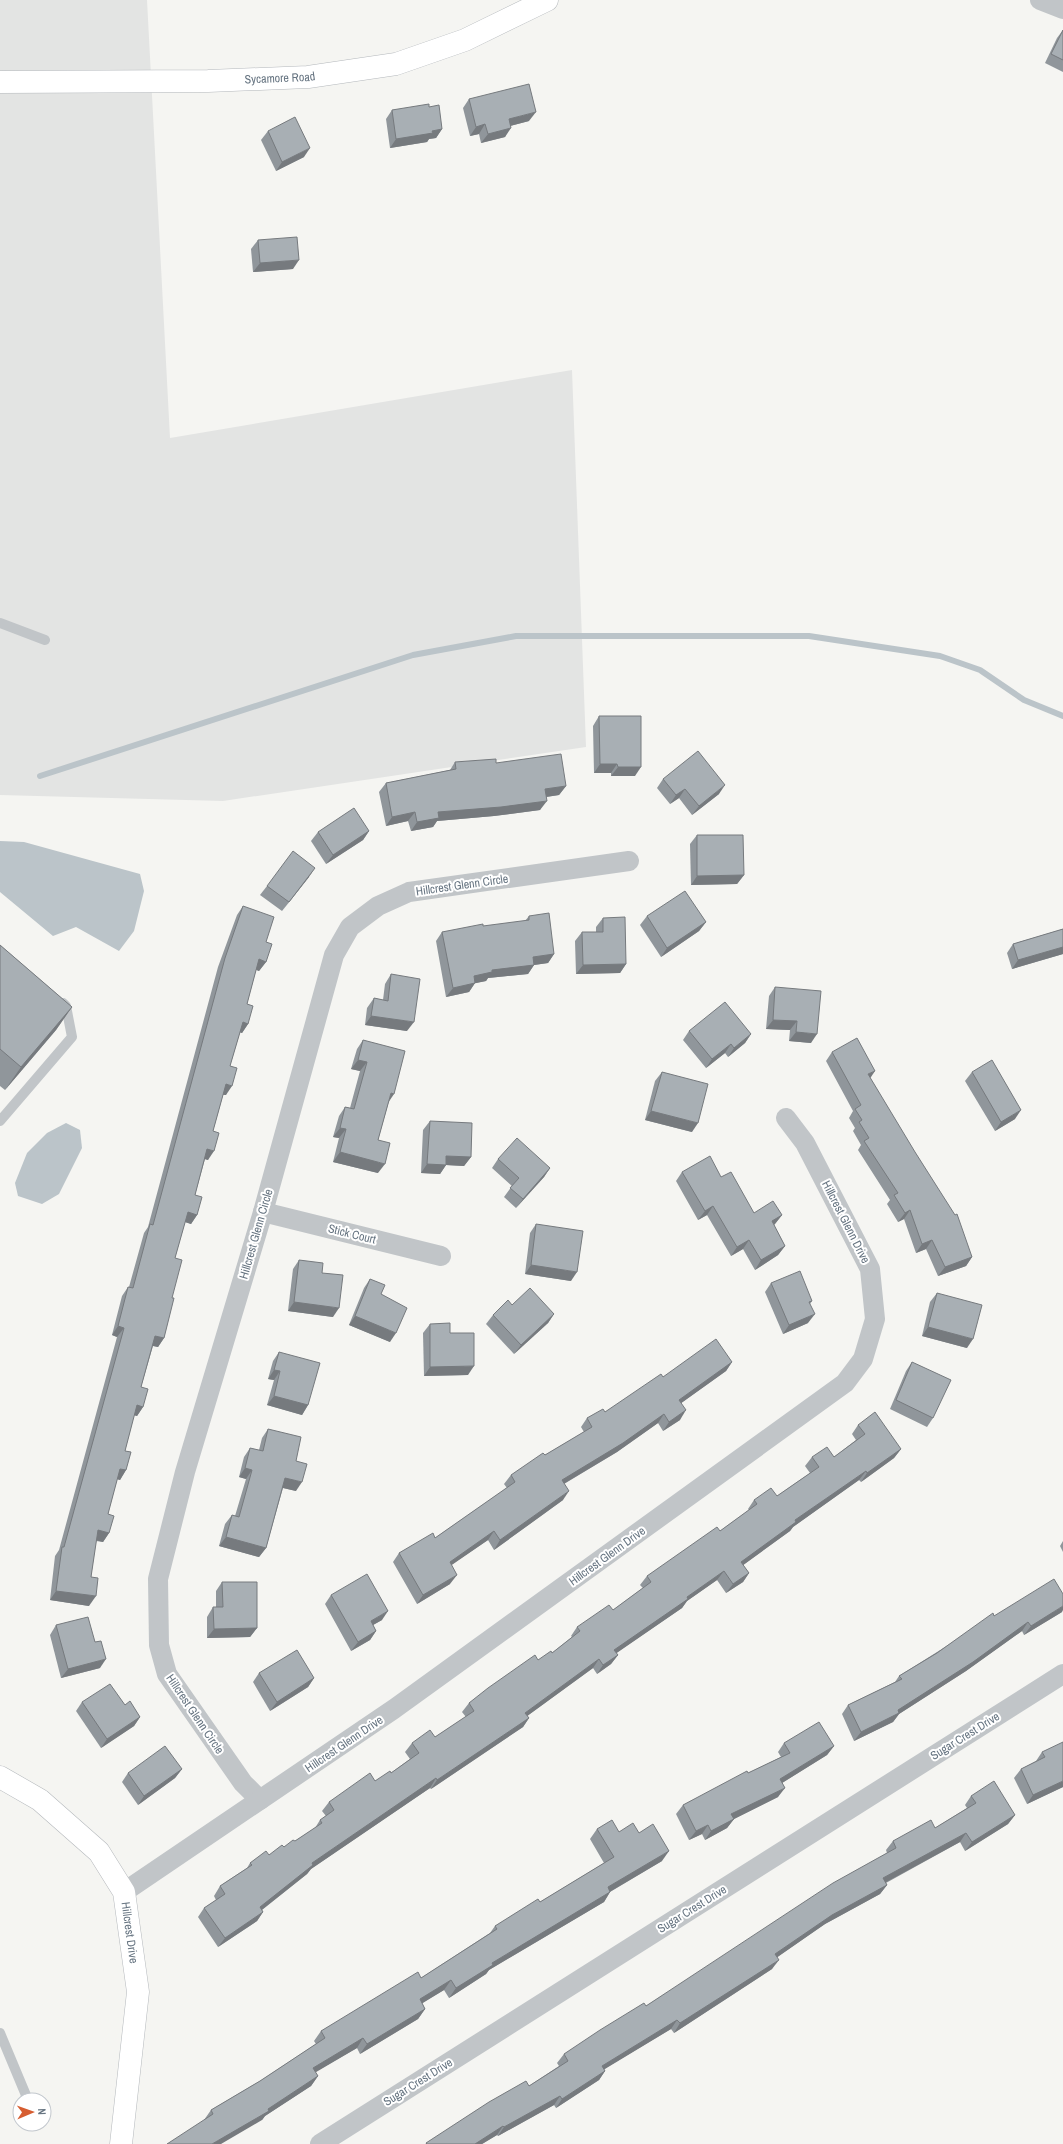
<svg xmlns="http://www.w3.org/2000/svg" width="1063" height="2144" viewBox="0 0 1063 2144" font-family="'Archivo Narrow',sans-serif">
	<rect width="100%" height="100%" fill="#f5f5f2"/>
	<polygon fill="#e3e4e3" points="0,0 147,0 170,438 572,370 586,747 223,801 0,795"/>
	<g fill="#bbc4c9">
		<polygon points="0,841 24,842 140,874 144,891 134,931 119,951 76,927 53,936 0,892"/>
		<polygon points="66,1123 80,1130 82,1148 59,1194 42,1204 18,1196 15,1183 27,1153 47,1133"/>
	</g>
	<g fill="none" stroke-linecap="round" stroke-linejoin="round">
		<polyline stroke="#bbc4c9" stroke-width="6" points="40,776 413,655 516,636 809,636 940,656 980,670 1024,700 1063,716"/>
		<g stroke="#b4b8bc" stroke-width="23">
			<g id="secondary">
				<path id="s1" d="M 0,82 L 208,81 L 308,77 L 396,64 L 465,40 L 547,0"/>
				<path id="s2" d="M 0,1777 L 40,1800 L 99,1852 L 124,1892 L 138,1992 L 121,2144"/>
			</g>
		</g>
		<g stroke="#c1c5c8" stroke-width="10">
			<polyline points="0,623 45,640"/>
			<polyline points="0,1121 72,1037 66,1006 63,1003"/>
			<polyline points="0,2033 28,2100"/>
		</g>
		<g stroke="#c1c5c8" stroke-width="20">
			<polyline points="1040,0 1063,9"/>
			<polyline points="263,1212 441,1256"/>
			<polyline points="260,1800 243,1783 167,1674 159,1645 158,1579 185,1472 263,1212 334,955 350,927 378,906 409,892 629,861"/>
			<polyline points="124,1892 394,1709 845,1383 863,1359 875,1319 870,1269 805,1143 786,1118"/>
			<polyline points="320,2144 1063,1674"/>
		</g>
		<use href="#secondary" stroke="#fff" stroke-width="22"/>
	</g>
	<g fill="#90969b">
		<polygon points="1063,30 1063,72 1045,63 1057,38"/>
		<polygon points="469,99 529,121 510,126 505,137 481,143 479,134 470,136 463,108"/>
		<polygon points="429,107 442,129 436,138 429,139 427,142 390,148 386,119 392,110"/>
		<polygon points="268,131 304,157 276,171 261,140"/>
		<polygon points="258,240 293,269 253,272 251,249"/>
		<polygon points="599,716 635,776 611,776 611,773 594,773 593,726"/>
		<polygon points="455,762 496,763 566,786 559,795 546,797 540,810 494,816 437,821 433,827 411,831 408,821 386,826 379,792 386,783 450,770"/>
		<polygon points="663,779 719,794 692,815 679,798 670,804 657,788"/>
		<polygon points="369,831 363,840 326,864 311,841 318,832"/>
		<polygon points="697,835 744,875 737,884 691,885 690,844"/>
		<polygon points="309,877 282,911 260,895 267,886"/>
		<polygon points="243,906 266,942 266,962 259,971 256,970 247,1004 248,1024 242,1033 240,1032 230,1066 226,1095 223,1095 213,1131 208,1160 205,1159 195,1195 197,1215 191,1224 185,1222 175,1258 172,1298 164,1338 158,1347 153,1346 141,1387 143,1407 137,1416 134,1415 125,1451 126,1470 120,1480 117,1479 108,1514 109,1533 103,1542 96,1541 91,1577 89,1606 50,1600 55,1556 59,1550 117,1337 112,1335 122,1296 128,1287 129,1287 144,1233 148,1227 218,967 237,915"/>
		<polygon points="529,916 554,954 548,963 534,965 528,974 488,978 486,981 475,983 469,992 446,997 436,941 442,932 525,921"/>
		<polygon points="647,916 706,922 699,931 661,957 640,925"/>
		<polygon points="603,918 626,964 620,973 576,974 575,941 582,932 596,932 596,927"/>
		<polygon points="1063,929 1063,954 1012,969 1007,953 1013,944"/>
		<polygon points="0,945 72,1007 56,1030 5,1090 0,1086"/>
		<polygon points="391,974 407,1031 365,1025 367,1008 374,998 383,1000 385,984"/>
		<polygon points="775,987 811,1043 789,1041 790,1030 766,1029 769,996"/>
		<polygon points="689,1031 751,1034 745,1043 728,1057 725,1053 706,1068 683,1040"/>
		<polygon points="363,1040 389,1101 378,1140 378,1173 333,1162 339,1138 333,1137 339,1116 345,1107 350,1108 360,1071 351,1069 357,1049"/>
		<polygon points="832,1052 870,1078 972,1257 966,1266 938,1276 926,1249 916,1253 904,1219 898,1222 887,1204 890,1200 858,1150 861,1145 853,1131 855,1128 849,1118 853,1111 826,1061"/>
		<polygon points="662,1072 692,1132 645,1120 655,1081"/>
		<polygon points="972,1072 1015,1119 995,1131 965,1081"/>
		<polygon points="430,1121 471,1157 464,1166 446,1165 440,1174 421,1173 423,1130"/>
		<polygon points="498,1159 550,1168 544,1177 516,1208 504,1197 512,1186 492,1168"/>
		<polygon points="682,1172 721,1177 754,1213 782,1215 774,1225 785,1246 778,1255 755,1270 743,1249 731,1256 707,1215 698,1220 676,1181"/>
		<polygon points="536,1224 571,1281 525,1274 530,1233"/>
		<polygon points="299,1260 322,1273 333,1317 288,1311 293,1269"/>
		<polygon points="370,1279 381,1294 390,1342 349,1325 364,1288"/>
		<polygon points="771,1283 812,1301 810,1304 808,1323 783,1334 765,1292"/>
		<polygon points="937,1293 967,1348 922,1336 930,1302"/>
		<polygon points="512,1305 554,1314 548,1323 514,1354 486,1324 493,1315"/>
		<polygon points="430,1324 450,1333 468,1375 424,1376 423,1333"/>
		<polygon points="279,1352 308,1405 302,1415 267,1405 274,1380 268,1379 273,1361"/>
		<polygon points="732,1362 726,1371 681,1403 680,1420 663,1431 658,1423 617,1452 564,1484 563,1500 494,1550 488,1540 451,1565 450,1584 417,1604 393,1562 399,1553 435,1538 507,1488 504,1484 511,1475 584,1432 581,1427 587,1418 605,1412 663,1377"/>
		<polygon points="912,1362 933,1418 927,1427 890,1409 906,1371"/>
		<polygon points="858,1425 901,1449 894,1458 861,1482 859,1480 793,1527 790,1531 743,1565 749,1573 743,1582 726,1593 717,1580 687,1601 682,1608 616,1653 618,1655 611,1664 597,1674 593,1668 527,1716 529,1718 523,1727 431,1789 430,1788 311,1869 307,1874 262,1910 263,1912 257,1921 218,1947 198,1917 204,1908 216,1900 214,1896 220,1886 247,1868 250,1863 269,1855 295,1841 315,1828 320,1820 326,1816 322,1811 329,1802 375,1781 391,1773 410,1759 405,1752 412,1743 435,1737 466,1717 462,1712 469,1703 538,1660 552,1653 572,1637 571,1636 577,1627 613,1610 643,1588 640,1585 647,1576 720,1531 749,1510 748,1509 754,1500 777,1496 810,1473 805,1466 812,1457 834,1457 856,1440 852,1434"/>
		<polygon points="268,1429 296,1461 296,1491 283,1488 266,1548 259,1557 219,1546 225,1524 232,1515 235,1516 246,1479 239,1477 244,1457 250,1448 259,1450 262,1438"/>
		<polygon points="1063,1541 1063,1552 1060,1546"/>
		<polygon points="222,1582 257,1628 250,1637 207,1638 207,1617 213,1607 216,1607 216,1591"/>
		<polygon points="331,1595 382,1620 373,1625 376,1631 370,1640 351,1651 325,1604"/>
		<polygon points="1062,1612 1024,1635 1022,1631 966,1671 899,1714 893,1722 854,1741 842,1714 848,1705 895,1682 899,1676 994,1616"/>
		<polygon points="56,1625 95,1642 100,1668 61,1678 50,1635"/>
		<polygon points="259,1673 314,1678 308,1687 270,1711 253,1682"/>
		<polygon points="82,1702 125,1705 140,1717 134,1726 101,1748 76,1711"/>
		<polygon points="784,1743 834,1746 827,1755 782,1783 778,1797 734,1819 727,1828 705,1840 702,1834 689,1840 676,1814 683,1805 781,1757 778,1752"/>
		<polygon points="1042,1752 1063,1787 1027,1804 1014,1778 1021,1769 1036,1761"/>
		<polygon points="182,1769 175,1778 138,1805 122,1782 128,1773"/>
		<polygon points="971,1796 1015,1815 1008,1824 965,1851 960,1842 886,1883 887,1885 880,1894 825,1924 777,1957 772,1969 674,2033 671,2029 604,2069 605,2071 599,2080 556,2108 554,2105 498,2136 497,2135 482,2144 425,2144 529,2086 559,2066 557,2063 564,2054 646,2006 887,1853 886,1850 893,1841 935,1828 967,1808 965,1805"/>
		<polygon points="597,1829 619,1832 639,1833 662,1861 610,1892 604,1902 489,1970 486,1974 449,1998 444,1990 422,2003 425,2009 418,2019 360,2054 357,2048 315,2072 318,2076 311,2086 265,2116 262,2120 204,2120 211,2110 260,2081 316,2044 314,2041 321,2031 421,1978 490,1933 495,1926 540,1902 604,1863 590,1839"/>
	</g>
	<g fill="#767a7e">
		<polygon points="536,112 529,121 502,128 509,119"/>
		<polygon points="485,124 479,134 470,136 476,127"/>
		<polygon points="511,128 505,137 481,143 488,134"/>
		<polygon points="442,129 436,138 429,139 427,142 390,148 396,139 432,131"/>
		<polygon points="310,148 304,157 276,171 282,162"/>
		<polygon points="299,260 293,269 253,272 260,263"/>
		<polygon points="600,764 617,764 611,773 594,773"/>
		<polygon points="618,767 641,767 635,776 611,776"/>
		<polygon points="725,785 719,794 692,815 699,806"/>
		<polygon points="566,786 559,795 539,798 545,789"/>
		<polygon points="685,789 679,798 670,804 676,795"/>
		<polygon points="547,801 540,810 494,816 437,821 433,827 411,831 417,822 438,812"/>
		<polygon points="415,812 408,821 386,826 392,817"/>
		<polygon points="369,831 363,840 326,864 333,855"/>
		<polygon points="315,868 309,877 282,911 289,902"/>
		<polygon points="744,875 737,884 691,885 697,876"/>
		<polygon points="706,922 699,931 661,957 667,948"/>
		<polygon points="1063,947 1063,954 1012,969 1018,960"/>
		<polygon points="554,954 548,963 534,965 528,974 488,978 486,981 467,985 474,976 533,957"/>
		<polygon points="259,959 266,962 259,971 253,968"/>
		<polygon points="626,964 620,973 576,974 583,965"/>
		<polygon points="475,983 469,992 446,997 453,988"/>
		<polygon points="72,1007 56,1030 5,1090 21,1067"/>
		<polygon points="371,1016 414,1022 407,1031 365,1025"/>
		<polygon points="773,1020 797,1021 790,1030 766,1029"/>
		<polygon points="243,1022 248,1024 242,1033 236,1031"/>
		<polygon points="796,1032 817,1034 811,1043 789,1041"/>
		<polygon points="751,1034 745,1043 728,1057 734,1048"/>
		<polygon points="731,1044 725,1053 706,1068 712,1059"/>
		<polygon points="358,1060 367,1062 360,1071 351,1069"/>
		<polygon points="875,1071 869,1080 868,1074"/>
		<polygon points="226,1084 232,1086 226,1095 219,1094"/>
		<polygon points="391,1093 394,1094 388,1103"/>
		<polygon points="1021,1110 1015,1119 995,1131 1001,1122"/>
		<polygon points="651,1111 698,1123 692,1132 645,1120"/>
		<polygon points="340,1128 346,1129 339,1138 333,1137"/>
		<polygon points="207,1149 214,1151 208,1160 201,1158"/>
		<polygon points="340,1152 385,1164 378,1173 333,1162"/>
		<polygon points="446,1156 471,1157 464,1166 446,1165 440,1174 421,1173 427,1164"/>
		<polygon points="550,1168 544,1177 516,1208 523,1199"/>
		<polygon points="713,1206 707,1215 698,1220 705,1211"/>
		<polygon points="910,1210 904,1219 898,1222 905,1213"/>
		<polygon points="188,1212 197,1215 191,1224 182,1221"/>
		<polygon points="782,1215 775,1224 766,1230 772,1221"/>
		<polygon points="749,1240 743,1249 731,1256 737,1247"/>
		<polygon points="932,1240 926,1249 916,1253 922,1244"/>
		<polygon points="785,1246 778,1255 755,1270 761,1260"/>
		<polygon points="972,1257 966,1266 938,1276 945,1267"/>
		<polygon points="531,1265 577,1272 571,1281 525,1274"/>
		<polygon points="294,1302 339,1308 333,1317 288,1311"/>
		<polygon points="554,1314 548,1323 514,1354 521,1345"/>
		<polygon points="815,1314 808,1323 783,1334 789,1325"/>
		<polygon points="355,1316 396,1333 390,1342 349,1325"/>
		<polygon points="118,1326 124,1328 117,1337 112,1335"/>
		<polygon points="928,1327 973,1339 967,1348 922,1336"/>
		<polygon points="155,1336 164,1338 158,1347 149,1345"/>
		<polygon points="732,1362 726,1371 673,1409 679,1400"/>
		<polygon points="474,1366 468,1375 424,1376 430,1367"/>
		<polygon points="274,1370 280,1371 274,1380 268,1379"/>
		<polygon points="274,1396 308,1405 302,1415 267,1405"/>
		<polygon points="137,1405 143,1407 137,1416 130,1414"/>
		<polygon points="686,1410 680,1420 663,1431 669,1422"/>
		<polygon points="664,1414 658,1423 617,1452 555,1489 562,1480"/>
		<polygon points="901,1449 894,1458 861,1482 867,1473"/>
		<polygon points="245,1468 252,1470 246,1479 239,1477"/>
		<polygon points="120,1469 126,1470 120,1480 114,1478"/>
		<polygon points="866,1471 859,1480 793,1527 790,1531 735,1571 741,1562 795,1520"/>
		<polygon points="285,1478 302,1482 296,1491 279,1487"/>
		<polygon points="569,1491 563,1500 494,1550 500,1540"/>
		<polygon points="98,1530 109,1533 103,1542 91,1539"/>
		<polygon points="494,1531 488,1540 443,1571 450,1562"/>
		<polygon points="226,1537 266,1548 259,1557 219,1546"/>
		<polygon points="724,1571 717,1580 687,1601 682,1608 608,1659 614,1650 687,1597"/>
		<polygon points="749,1573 743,1582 726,1593 733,1584"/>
		<polygon points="457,1575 450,1584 417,1604 423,1595"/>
		<polygon points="56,1591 96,1596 89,1606 50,1600"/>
		<polygon points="1063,1606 1063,1610 1062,1612 1024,1635 1031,1626"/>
		<polygon points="388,1611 382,1620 364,1630 371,1621"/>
		<polygon points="1028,1622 1022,1631 966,1671 899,1714 893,1722 854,1741 861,1732 898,1710"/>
		<polygon points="257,1628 250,1637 207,1638 214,1629"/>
		<polygon points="376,1631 370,1640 351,1651 358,1642"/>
		<polygon points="618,1655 611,1664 597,1674 603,1665"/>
		<polygon points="106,1659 100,1668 61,1678 68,1669"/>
		<polygon points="599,1659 593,1668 519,1722 525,1713"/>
		<polygon points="314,1678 308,1687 270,1711 277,1702"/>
		<polygon points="140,1717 134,1726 101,1748 107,1739"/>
		<polygon points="529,1718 523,1727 431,1789 437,1780"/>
		<polygon points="834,1746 827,1755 774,1788 780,1779"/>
		<polygon points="182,1769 175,1778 138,1805 144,1796"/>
		<polygon points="436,1778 430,1788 311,1869 307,1874 254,1916 260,1907 312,1863"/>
		<polygon points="1063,1781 1063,1787 1027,1804 1033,1795"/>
		<polygon points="785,1788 778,1797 734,1819 727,1828 705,1840 711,1831 731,1814"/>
		<polygon points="1015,1815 1008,1824 965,1851 972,1842"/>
		<polygon points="708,1825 702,1834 689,1840 696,1831"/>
		<polygon points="966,1833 960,1842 877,1887 883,1878"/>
		<polygon points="669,1851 662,1861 601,1897 608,1887"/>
		<polygon points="887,1885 880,1894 825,1924 769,1963 775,1954 832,1915"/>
		<polygon points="610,1892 604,1902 489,1970 486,1974 449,1998 456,1988 492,1963"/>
		<polygon points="263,1912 257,1921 218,1947 225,1938"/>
		<polygon points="779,1960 772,1969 674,2033 680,2023"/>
		<polygon points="451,1980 444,1990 413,2009 420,1999"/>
		<polygon points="425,2009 418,2019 360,2054 367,2044"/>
		<polygon points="677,2020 671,2029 595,2075 602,2066"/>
		<polygon points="363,2038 357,2048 306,2078 313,2068"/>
		<polygon points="605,2071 599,2080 556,2108 562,2099"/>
		<polygon points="318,2076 311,2086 265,2116 262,2120 221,2144 212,2144 268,2109"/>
		<polygon points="560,2096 554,2105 498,2136 504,2127"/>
		<polygon points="503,2126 497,2135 482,2144 475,2144"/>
	</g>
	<g fill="#a8afb4" stroke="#767a7e">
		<polygon points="1063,30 1063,60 1051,54"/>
		<polygon points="529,84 536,112 509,119 511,128 488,134 485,124 476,127 469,99"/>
		<polygon points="429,104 429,107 439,105 442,129 432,131 433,133 396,139 392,110"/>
		<polygon points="295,117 310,148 282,162 268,131"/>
		<polygon points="297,237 299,260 260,263 258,240"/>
		<polygon points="599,716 641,716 641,767 618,767 617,764 600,764"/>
		<polygon points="698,751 725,785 699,806 685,789 676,795 663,779"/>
		<polygon points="561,754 566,786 545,789 547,801 501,807 438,812 439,818 417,822 415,812 392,817 386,783 456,769 455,762 496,759 496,763"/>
		<polygon points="354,808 369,831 333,855 318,832"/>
		<polygon points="697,835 743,835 744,875 697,876"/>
		<polygon points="293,851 315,868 289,902 267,886"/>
		<polygon points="685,891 706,922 667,948 647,916"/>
		<polygon points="243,906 274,917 266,942 272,944 266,962 259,959 247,1004 253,1006 248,1024 243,1022 230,1066 237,1068 232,1086 226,1084 213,1131 219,1133 214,1151 207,1149 195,1195 202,1197 197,1215 188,1212 175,1258 182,1260 172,1298 174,1298 164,1338 155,1336 141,1387 148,1389 143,1407 137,1405 125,1451 131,1452 126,1470 120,1469 108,1514 114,1516 109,1533 98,1530 91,1577 98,1578 96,1596 56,1591 62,1547 64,1547 124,1328 118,1326 128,1287 133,1288 150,1224 153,1225 225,958"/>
		<polygon points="549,913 554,954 533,957 534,965 492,970 492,972 474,976 475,983 453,988 442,932 483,924 483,926 529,920 529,916"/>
		<polygon points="625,917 626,964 583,965 582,932 603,932 603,918"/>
		<polygon points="1063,929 1063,947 1018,960 1013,944"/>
		<polygon points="0,945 72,1007 21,1067 0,1049"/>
		<polygon points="391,974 420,979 414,1022 371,1016 374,998 388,1001"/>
		<polygon points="775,987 821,991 817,1034 796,1032 797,1021 773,1020"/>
		<polygon points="725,1002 751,1034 734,1048 731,1044 712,1059 689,1031"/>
		<polygon points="857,1038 875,1071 868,1074 915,1152 955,1215 957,1214 972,1257 945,1267 932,1240 922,1244 910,1210 905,1213 894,1195 898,1193 864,1141 869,1138 859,1122 862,1120 855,1109 861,1105 832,1052"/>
		<polygon points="363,1040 405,1051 394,1094 391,1093 378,1140 390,1143 385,1164 340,1152 346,1129 340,1128 345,1107 354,1109 367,1062 358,1060"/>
		<polygon points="992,1060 1021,1110 1001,1122 972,1072"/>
		<polygon points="662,1072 708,1084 698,1123 651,1111"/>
		<polygon points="430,1121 472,1123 471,1157 446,1156 446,1165 427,1164"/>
		<polygon points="517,1138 550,1168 523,1199 510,1188 519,1178 498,1159"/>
		<polygon points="710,1156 721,1177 731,1172 754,1213 773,1201 782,1215 772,1221 785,1246 761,1260 749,1240 737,1247 713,1206 705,1211 682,1172"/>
		<polygon points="536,1224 583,1231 577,1272 531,1265"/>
		<polygon points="299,1260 323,1263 322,1273 343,1275 339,1308 294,1302"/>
		<polygon points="800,1271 812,1301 809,1302 815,1314 789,1325 771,1283"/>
		<polygon points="370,1279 385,1285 381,1294 407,1308 396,1333 355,1316"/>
		<polygon points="530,1288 554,1314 521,1345 493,1315 508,1300 512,1305"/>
		<polygon points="937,1293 982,1305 973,1339 928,1327"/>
		<polygon points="450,1323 450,1333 474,1333 474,1366 430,1367 430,1324"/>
		<polygon points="716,1339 732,1362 679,1400 686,1410 669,1422 664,1414 623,1443 562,1480 569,1491 500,1540 494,1531 450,1562 457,1575 423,1595 399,1553 433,1533 435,1538 515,1482 511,1475 543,1453 545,1455 592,1427 587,1418 603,1409 605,1412 661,1374 663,1377"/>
		<polygon points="279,1352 320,1363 308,1405 274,1396 280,1371 274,1370"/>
		<polygon points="912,1362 951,1380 933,1418 896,1400"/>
		<polygon points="875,1412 901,1449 867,1473 866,1471 795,1520 796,1522 741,1562 749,1573 733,1584 724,1571 687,1597 688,1599 614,1650 618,1655 603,1665 599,1659 525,1713 529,1718 437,1780 436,1778 312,1863 313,1865 260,1907 263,1912 225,1938 204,1908 225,1894 220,1886 252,1865 250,1863 266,1851 269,1855 282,1845 284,1847 293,1840 295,1841 322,1823 320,1820 334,1810 329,1802 370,1773 375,1781 390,1771 391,1773 419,1753 412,1743 430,1730 435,1737 474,1711 469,1703 488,1688 535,1655 538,1660 551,1651 552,1653 580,1631 577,1627 609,1605 613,1610 651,1582 647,1576 717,1527 720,1531 757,1504 754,1500 771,1488 777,1496 819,1467 812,1457 827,1447 834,1457 865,1434 858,1425"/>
		<polygon points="268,1429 301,1437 296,1461 307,1464 302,1482 285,1478 266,1548 226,1537 232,1515 239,1517 252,1470 245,1468 250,1448 263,1451"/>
		<polygon points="367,1574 388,1611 371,1621 376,1631 358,1642 331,1595"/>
		<polygon points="1054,1579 1063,1594 1063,1606 1031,1626 1028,1622 973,1662 898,1710 899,1713 861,1732 848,1705 902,1679 899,1676 937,1653 993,1613 994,1616"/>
		<polygon points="222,1582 257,1582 257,1628 214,1629 213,1607 223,1607"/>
		<polygon points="88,1617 95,1642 101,1641 106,1659 68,1669 56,1625"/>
		<polygon points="297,1650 314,1678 277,1702 259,1673"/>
		<polygon points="110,1684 125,1705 130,1701 140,1717 107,1739 82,1702"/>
		<polygon points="819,1722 834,1746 780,1779 785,1788 731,1814 734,1819 711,1831 708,1825 696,1831 683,1805 747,1771 748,1773 790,1753 784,1743"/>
		<polygon points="1063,1742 1063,1781 1033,1795 1021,1769 1045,1757 1042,1752"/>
		<polygon points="165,1746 182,1769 144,1796 128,1773"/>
		<polygon points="994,1781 1015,1815 972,1842 966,1833 883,1878 887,1885 832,1915 775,1954 779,1960 680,2023 677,2020 602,2066 605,2071 562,2099 560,2096 504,2127 503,2126 475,2144 427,2144 426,2143 489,2102 526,2081 529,2086 568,2061 564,2054 600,2030 644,2003 646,2006 833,1883 896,1848 893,1841 931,1820 935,1828 976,1803 971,1796"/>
		<polygon points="612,1820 619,1832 633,1823 639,1833 653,1824 669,1851 608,1887 610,1892 492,1963 493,1965 456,1988 451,1980 420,1999 425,2009 367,2044 363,2038 313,2068 318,2076 268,2109 269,2111 212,2144 167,2144 213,2114 211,2110 260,2081 325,2038 321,2031 418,1972 421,1978 497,1929 495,1926 538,1899 540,1902 614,1857 597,1829"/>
	</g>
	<g text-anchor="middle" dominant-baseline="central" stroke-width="4" stroke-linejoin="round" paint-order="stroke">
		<g font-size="12" fill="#667481" stroke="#fff">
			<text stroke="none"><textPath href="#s1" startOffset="280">Sycamore Road</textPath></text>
			<text transform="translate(462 885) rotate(-8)">Hillcrest Glenn Circle</text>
			<text transform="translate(846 1222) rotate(63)">Hillcrest Glenn Drive</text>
			<text transform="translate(256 1234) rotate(-74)">Hillcrest Glenn Circle</text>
			<text transform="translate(352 1234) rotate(14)">Stick Court</text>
			<text transform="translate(607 1556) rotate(-36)">Hillcrest Glenn Drive</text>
			<text transform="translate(195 1714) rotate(56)">Hillcrest Glenn Circle</text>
			<text transform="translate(965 1736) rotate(-32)">Sugar Crest Drive</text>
			<text transform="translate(344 1744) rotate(-34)">Hillcrest Glenn Drive</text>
			<text transform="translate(692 1909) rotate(-32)">Sugar Crest Drive</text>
			<text stroke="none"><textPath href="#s2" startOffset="213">Hillcrest Drive</textPath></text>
			<text transform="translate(418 2082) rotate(-32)">Sugar Crest Drive</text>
		</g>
	</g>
	<g transform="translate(32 2112) rotate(88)"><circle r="19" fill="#ffffff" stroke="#c2c7cd"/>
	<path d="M0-3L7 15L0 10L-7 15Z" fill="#d65d31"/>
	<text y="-6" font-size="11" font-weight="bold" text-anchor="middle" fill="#667481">N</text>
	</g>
</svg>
